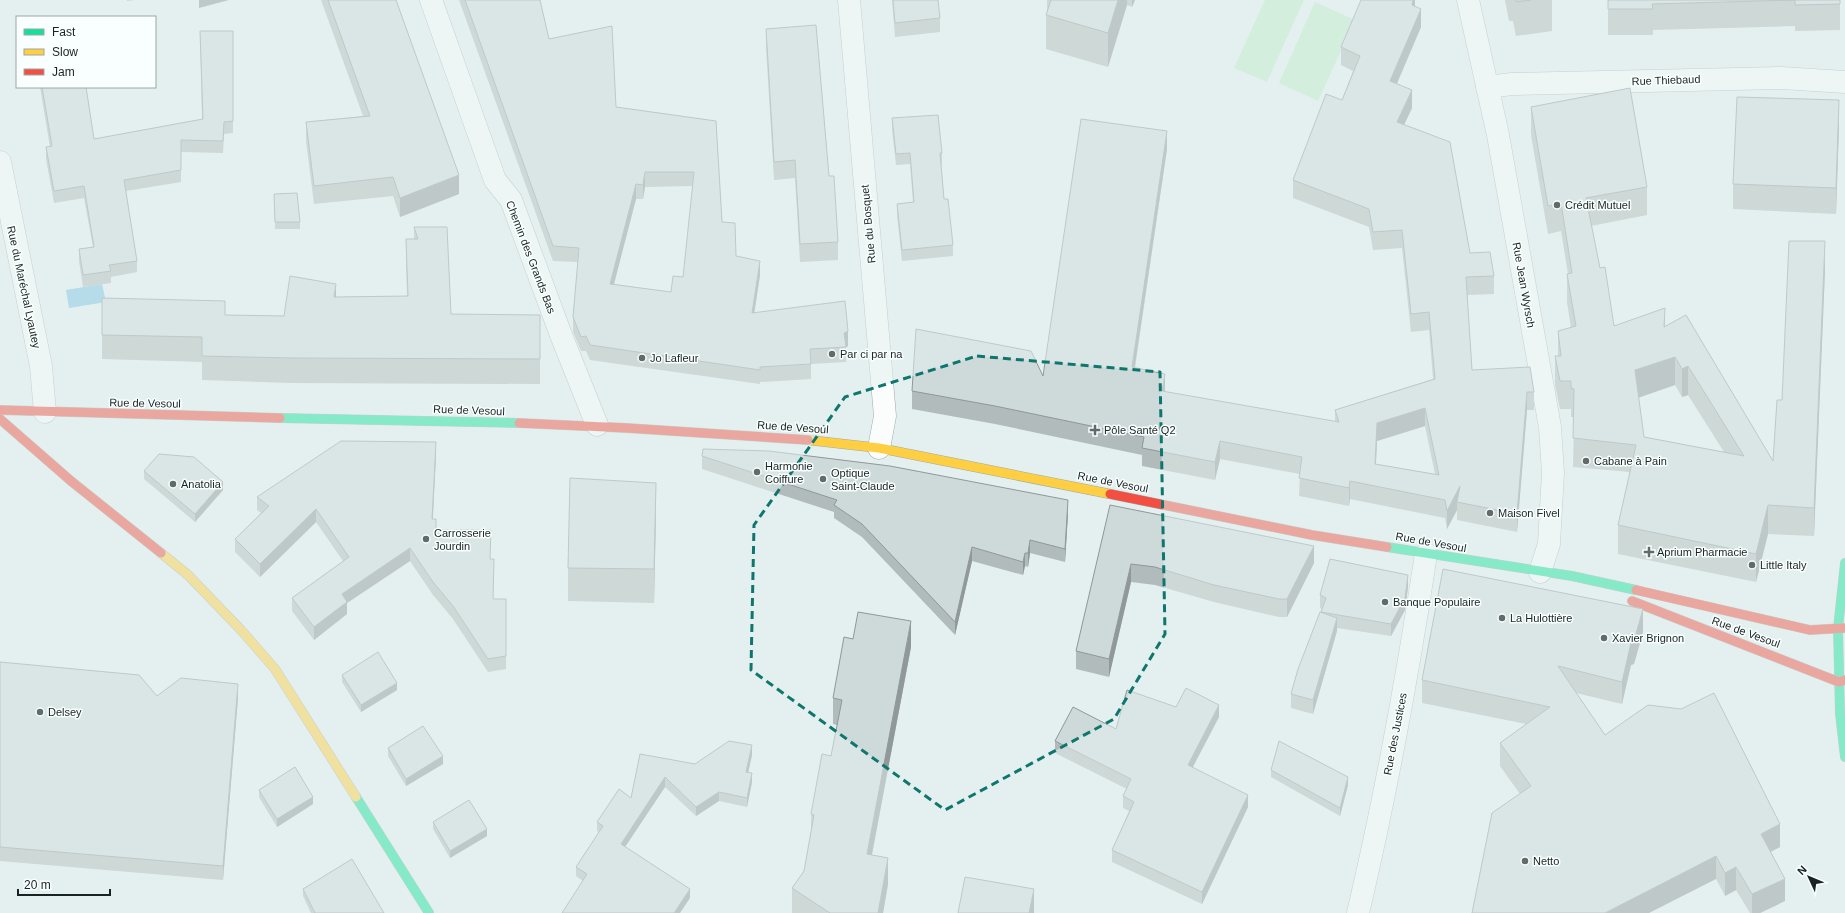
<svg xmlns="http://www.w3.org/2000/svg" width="1845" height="913" viewBox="0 0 1845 913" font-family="Helvetica,sans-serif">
	<rect width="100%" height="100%" fill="#e3f0ef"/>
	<g fill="#beeac8">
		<polygon points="1265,0 1304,0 1267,82 1234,68"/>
		<polygon points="1315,2 1355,20 1318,101 1279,83"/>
	</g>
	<polygon fill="#7ec0e2" points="102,284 106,302 69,308 66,290"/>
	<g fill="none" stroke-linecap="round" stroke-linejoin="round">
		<g stroke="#9faaa9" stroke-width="23">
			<g id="street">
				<polyline points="431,0 495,180 511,200 561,335 597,425"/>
				<polyline points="849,0 885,416 879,448"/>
				<polyline points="1468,0 1498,135 1550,427 1553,473 1549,544 1540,572"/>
				<polyline points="1487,87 1512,84 1782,78 1845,82"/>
				<polyline points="0,162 41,366 45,412"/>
				<path d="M 1358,913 C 1386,794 1408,674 1426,554"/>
			</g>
		</g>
		<g stroke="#9faaa9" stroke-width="10">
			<g id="fast">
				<polyline points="280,418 519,423"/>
				<polyline points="1387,547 1572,576 1636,590"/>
				<polyline points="1845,563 1838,628 1840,714 1845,757"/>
				<polyline points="356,797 429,913"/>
			</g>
		</g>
		<g stroke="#9faaa9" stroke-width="10">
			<g id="slow">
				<polyline points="808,440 879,448 1110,494"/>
				<polyline points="161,553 188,575 241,630 275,669 356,797"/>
			</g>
		</g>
		<g stroke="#9faaa9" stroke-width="10">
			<g id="jam">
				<polyline points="0,410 280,418"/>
				<polyline points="0,419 71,481 161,553"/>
				<polyline points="519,423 627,428 808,440"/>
				<polyline points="1110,494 1312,535 1387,547"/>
				<polyline points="1636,590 1810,630 1845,628"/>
				<polyline points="1632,601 1839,682 1845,680"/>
			</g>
		</g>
		<use href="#street" stroke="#fbfdfd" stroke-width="22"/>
		<use href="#fast" stroke="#16e098" stroke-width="9"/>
		<use href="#slow" stroke="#ffcf43" stroke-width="9"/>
		<use href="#jam" stroke="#f24e42" stroke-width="9"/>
	</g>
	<g fill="#b1bbbb" fill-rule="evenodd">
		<polygon points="127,0 135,0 127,1"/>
		<polygon points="321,0 396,0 459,194 400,217 393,196 314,204 306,141 306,122 363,116"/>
		<path d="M 459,0 L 540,0 L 549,39 L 616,107 L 716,121 L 722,222 L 736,256 L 760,275 L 754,313 L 848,346 L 846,347 L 846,362 L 811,364 L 811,379 L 760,382 L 760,384 L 590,360 L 586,351 L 581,351 L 573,332 L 573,317 L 578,262 L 553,261 ZM 693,186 L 683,277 L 671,292 L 614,284 L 636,199 L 643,199 L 645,187 Z"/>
		<polygon points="892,0 938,0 940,18 940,32 895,37"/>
		<polygon points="1047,0 1135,0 1132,7 1127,5 1108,67 1046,49 1046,15 1047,12"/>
		<path d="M 1415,0 L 1415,6 L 1421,27 L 1397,84 L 1412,108 L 1404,124 L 1470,253 L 1494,276 L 1494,294 L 1467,295 L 1472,370 L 1534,392 L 1534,410 L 1527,410 L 1517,532 L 1457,520 L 1457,510 L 1447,529 L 1445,518 L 1350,499 L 1349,506 L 1299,496 L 1300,474 L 1220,459 L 1215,480 L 1142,466 L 1142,455 L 995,424 L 912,409 L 912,391 L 1043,376 L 1167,149 L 1135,368 L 1165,392 L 1335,422 L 1335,410 L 1433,379 L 1429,330 L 1411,332 L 1402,248 L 1373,250 L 1369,227 L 1293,198 L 1293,180 L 1342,100 L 1353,71 L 1341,65 L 1341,47 ZM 1425,426 L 1435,474 L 1376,464 L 1377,441 Z"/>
		<polygon points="1505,0 1552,0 1552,31 1516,36 1513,21 1509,21"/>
		<polygon points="1608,0 1840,0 1840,30 1795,31 1795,26 1653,30 1653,35 1608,35"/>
		<polygon points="766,29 829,176 838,242 838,260 800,262 795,178 774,180 766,47"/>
		<polygon points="200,31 233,31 233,133 224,134 223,153 181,152 181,182 126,191 137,261 137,272 111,277 111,283 83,287 79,261 79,249 93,247 84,198 54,203 46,159 46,147 50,147 40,87 86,87 94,139 202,119"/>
		<path d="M 1531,107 L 1647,187 L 1647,215 L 1591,226 L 1600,268 L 1614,326 L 1665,326 L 1773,461 L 1782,400 L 1825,270 L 1814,536 L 1768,534 L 1756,582 L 1618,554 L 1618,525 L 1630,472 L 1573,467 L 1574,417 L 1571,417 L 1571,409 L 1560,409 L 1555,385 L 1555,356 L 1558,356 L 1558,331 L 1571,328 L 1567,302 L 1567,274 L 1568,274 L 1561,231 L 1548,234 L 1531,135 ZM 1675,385 L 1682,397 L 1688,395 L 1724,452 L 1644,437 L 1638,397 Z"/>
		<polygon points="892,118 942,153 942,164 941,164 944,199 953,245 953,256 902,261 897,215 897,204 913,202 910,164 896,165 892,129"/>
		<polygon points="1839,126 1836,214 1733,209 1733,184"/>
		<polygon points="274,194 300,222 300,229 275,229"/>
		<polygon points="414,227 451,314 540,359 540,384 291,383 202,380 202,362 102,359 102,335 225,315 284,316 336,297 407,296 406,264 406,239 414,239"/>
		<polygon points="436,455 433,519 436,530 490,559 493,599 506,599 506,669 488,672 453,619 433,595 410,561 347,603 347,614 314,640 292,611 292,598 343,561 316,522 260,577 235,552 235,539 261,513 257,510 257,497"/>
		<polygon points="702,456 1068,514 1065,562 1030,553 1028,567 1025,566 1023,575 972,561 955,635 862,537 834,518 834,512 702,469"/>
		<polygon points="144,471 223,490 195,522 144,479"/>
		<polygon points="1110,505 1314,563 1287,617 1279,617 1214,602 1155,585 1131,582 1109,677 1076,669 1076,651"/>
		<polygon points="656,516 654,603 568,601 568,568"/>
		<polygon points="1408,587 1405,610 1391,636 1337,628 1337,631 1313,714 1291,708 1291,694 1322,609 1320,608 1320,595"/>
		<polygon points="1643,632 1634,664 1631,665 1622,704 1576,693 1605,735 1780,847 1771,852 1785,901 1760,913 1750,913 1736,890 1725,896 1716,879 1520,794 1500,766 1500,743 1526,724 1422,703 1422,680"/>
		<polygon points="853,639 911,647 872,855 888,884 883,913 792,913 792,888 804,871 811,832 811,814 831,756 837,725 833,724 833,698"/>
		<polygon points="0,662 157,696 238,698 223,880 0,861"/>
		<polygon points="342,675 397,690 361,712 342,682"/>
		<polygon points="1176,707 1219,717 1193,767 1248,807 1202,904 1112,862 1112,850 1129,811 1123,808 1123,796 1127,789 1055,753 1055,741 1116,729"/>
		<polygon points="388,748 443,764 406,786 388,756"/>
		<polygon points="640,754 695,764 752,755 748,773 752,782 747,807 719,801 696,816 665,787 625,847 690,898 583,881 576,876 576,867 599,832 597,831 597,822 631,798"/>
		<polygon points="1271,770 1348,785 1340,816 1271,777"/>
		<polygon points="259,790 313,804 277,827 259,797"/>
		<polygon points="433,822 487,836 450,858 433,829"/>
		<polygon points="303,889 384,913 311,913 303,896"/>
	</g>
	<g fill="#909899">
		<polygon points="199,0 229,0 199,8"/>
		<polygon points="1118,0 1127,0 1127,5 1108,67 1108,33"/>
		<polygon points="1132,0 1135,0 1132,7"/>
		<polygon points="1413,0 1415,0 1415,14 1412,5"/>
		<polygon points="1421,9 1421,27 1390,99 1390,81"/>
		<polygon points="1412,90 1412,108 1397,140 1397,122"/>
		<polygon points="1839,100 1839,126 1836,214 1836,188"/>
		<polygon points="1167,131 1167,149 1132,385 1132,367"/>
		<polygon points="645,172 645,187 643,199 643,185"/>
		<polygon points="459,175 459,194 400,217 400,198"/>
		<polygon points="636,184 636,199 610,299 610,284"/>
		<polygon points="1825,241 1825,270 1814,536 1814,508"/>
		<polygon points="760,261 760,275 752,328 752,313"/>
		<polygon points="336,284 336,308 334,297"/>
		<polygon points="1665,308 1665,336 1664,327"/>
		<polygon points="848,331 848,346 846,347 844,333"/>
		<polygon points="1675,357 1675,385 1635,399 1635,370"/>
		<polygon points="1688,366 1688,395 1682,397 1682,369"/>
		<polygon points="1165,374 1165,392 1162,391"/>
		<polygon points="1527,392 1527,410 1517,532 1517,514"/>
		<polygon points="1425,408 1425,426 1377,441 1375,482 1375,464 1377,423"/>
		<polygon points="1220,441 1220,459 1215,480 1215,462"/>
		<polygon points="436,442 436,455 432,532 432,519"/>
		<polygon points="1350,481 1350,499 1349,506 1349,488"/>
		<polygon points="223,482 223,490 195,522 195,514"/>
		<polygon points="656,483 656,516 654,603 654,569"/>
		<polygon points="1460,486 1457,502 1457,510 1447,529 1447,511"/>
		<polygon points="1068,500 1068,514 1065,562 1065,549"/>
		<polygon points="1768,505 1768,534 1756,582 1756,554"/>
		<polygon points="316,509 316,522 260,577 260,564"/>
		<polygon points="1030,540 1030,553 1028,567 1028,553"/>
		<polygon points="1314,546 1314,563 1287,617 1287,599"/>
		<polygon points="972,547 972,561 955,635 955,622"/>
		<polygon points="410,548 410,561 347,603 347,614 314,640 314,627 342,594"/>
		<polygon points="1025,553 1025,566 1023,575 1023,562"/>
		<polygon points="1131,564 1131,582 1109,677 1109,659"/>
		<polygon points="1408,575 1408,587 1405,610 1391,636 1391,624"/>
		<polygon points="1643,609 1643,632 1634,664 1631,665 1622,704 1622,682 1631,643"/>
		<polygon points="1337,618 1337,631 1313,714 1313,700"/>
		<polygon points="911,621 911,647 867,880 867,854"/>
		<polygon points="397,683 397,690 361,712 361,705"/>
		<polygon points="238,684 238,698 223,880 223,866"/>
		<polygon points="1219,705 1219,717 1188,776 1188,765"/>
		<polygon points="752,745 752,755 746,782 746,772"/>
		<polygon points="443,756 443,764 406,786 406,779"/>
		<polygon points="752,773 752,782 747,807 747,798"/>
		<polygon points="665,777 665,787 621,853 621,844"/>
		<polygon points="1348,777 1348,785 1340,816 1340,808"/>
		<polygon points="719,792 719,801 696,816 696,807"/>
		<polygon points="1248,795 1248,807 1202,904 1202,892"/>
		<polygon points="313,797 313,804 277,827 277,819"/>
		<polygon points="1780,824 1780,847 1761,856 1761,834"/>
		<polygon points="487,829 487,836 450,858 450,851"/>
		<polygon points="1716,856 1716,879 1649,913 1605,913"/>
		<polygon points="888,858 888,884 883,913 878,913"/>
		<polygon points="1736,867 1736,890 1725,896 1725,873"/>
		<polygon points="1785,879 1785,901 1760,913 1752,913 1752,894"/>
		<polygon points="690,889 690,898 680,913 674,913"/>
		<polygon points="1034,889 1034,913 1029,913"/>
	</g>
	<g fill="#ced9da" stroke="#909899" fill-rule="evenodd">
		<polygon points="328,0 396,0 459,175 400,198 393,177 314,186 306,122 370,116"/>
		<path d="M 465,0 L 540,0 L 549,39 L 612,26 L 616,107 L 716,121 L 722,222 L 735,223 L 736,256 L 760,261 L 752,313 L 845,301 L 848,331 L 844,333 L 846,347 L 810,349 L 811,364 L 760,367 L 760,370 L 590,345 L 586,336 L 581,337 L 573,317 L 579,248 L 553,246 ZM 645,172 L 694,172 L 683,277 L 673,276 L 671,292 L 610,284 L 636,184 L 643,185 Z"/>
		<polygon points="893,0 938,0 940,18 895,23"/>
		<polygon points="1051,0 1118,0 1108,33 1046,15"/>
		<path d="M 1361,0 L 1413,0 L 1412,5 L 1421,9 L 1390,81 L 1412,90 L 1397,122 L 1450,142 L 1470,253 L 1490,252 L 1494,276 L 1466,277 L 1472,370 L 1530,367 L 1534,392 L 1527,392 L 1517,514 L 1457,502 L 1460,486 L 1447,511 L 1445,500 L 1350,481 L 1349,488 L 1299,478 L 1302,457 L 1220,441 L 1215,462 L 1142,448 L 1144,437 L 995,406 L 912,391 L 916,329 L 1031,351 L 1043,376 L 1081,119 L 1167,131 L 1132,367 L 1165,374 L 1162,391 L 1339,422 L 1335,410 L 1435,379 L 1429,312 L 1411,314 L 1402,230 L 1373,232 L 1369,209 L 1293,180 L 1326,94 L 1342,100 L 1360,56 L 1341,47 ZM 1425,408 L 1439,475 L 1375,464 L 1377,423 Z"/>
		<polygon points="1515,0 1531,0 1516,2"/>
		<polygon points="1608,0 1840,0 1840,4 1795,5 1795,0 1652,4 1653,9 1608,9"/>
		<polygon points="816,25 829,176 834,176 838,242 800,244 795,160 774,162 766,29"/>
		<polygon points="200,31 233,31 233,121 224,122 223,141 181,140 181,170 124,180 137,261 109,265 111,271 83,275 79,249 94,247 84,186 54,191 46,147 52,146 42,87 86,87 94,139 203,119"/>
		<path d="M 1630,88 L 1647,187 L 1586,198 L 1600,268 L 1605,267 L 1614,326 L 1665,308 L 1664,327 L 1686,315 L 1773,461 L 1777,400 L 1782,400 L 1789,241 L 1825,241 L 1814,508 L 1768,505 L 1756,554 L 1618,525 L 1636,445 L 1573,438 L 1574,389 L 1571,388 L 1571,381 L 1560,381 L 1555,356 L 1561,356 L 1558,331 L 1576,326 L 1567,274 L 1572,273 L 1561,203 L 1548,206 L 1531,107 ZM 1675,357 L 1682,369 L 1688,366 L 1744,456 L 1644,437 L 1635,370 Z"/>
		<polygon points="1737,97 1839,100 1836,188 1733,184"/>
		<polygon points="938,115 942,153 940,153 944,199 948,199 953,245 902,250 897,204 914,202 910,153 896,154 892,118"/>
		<polygon points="297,193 300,222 275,222 274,194"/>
		<polygon points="414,227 447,227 451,314 540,315 540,359 291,358 202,356 202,337 102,335 102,298 225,301 225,315 284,316 290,276 336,284 334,297 408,296 406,239 418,239"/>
		<polygon points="341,441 436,442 432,519 436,519 436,530 491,530 490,559 494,559 493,599 506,599 506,656 488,659 453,606 433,582 410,548 342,594 347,602 314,627 292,598 349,557 316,509 260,564 235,539 269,506 257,497"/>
		<polygon points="703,449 769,451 890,466 1068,500 1065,549 1030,540 1028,553 1025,553 1023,562 972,547 955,622 862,524 834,505 837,500 702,456"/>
		<polygon points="159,454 194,457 223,482 195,514 144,471"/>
		<polygon points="570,478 656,483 654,569 568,568"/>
		<polygon points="1110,505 1314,546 1287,599 1279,599 1214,585 1155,567 1131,564 1109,659 1076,651"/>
		<polygon points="1330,559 1408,575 1405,598 1391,624 1321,612 1326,598 1320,595"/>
		<polygon points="1443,569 1643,609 1634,641 1631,643 1622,682 1558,666 1605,735 1648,705 1681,709 1714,693 1780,824 1761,834 1785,879 1752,894 1736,867 1725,873 1716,856 1605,913 1472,913 1492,813 1531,786 1500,743 1550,707 1422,680"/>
		<polygon points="858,612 911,621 867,854 888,858 878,913 830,913 792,888 804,871 814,815 811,814 822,754 831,756 842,700 833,698 844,637 853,639"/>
		<polygon points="1320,612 1337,618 1313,700 1291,694 1298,669"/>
		<polygon points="378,652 397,683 361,705 342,675"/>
		<polygon points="0,662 139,675 157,696 181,678 238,684 223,866 0,847"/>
		<polygon points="1186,688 1219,705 1188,765 1248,795 1202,892 1112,850 1134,802 1123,796 1131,779 1055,741 1073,707 1116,729 1127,690 1176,707"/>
		<polygon points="423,726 443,756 406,779 388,748"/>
		<polygon points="729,741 752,745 746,772 752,773 747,798 719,792 696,807 665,777 621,844 690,889 674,913 562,913 587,874 576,867 603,826 597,822 619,789 631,798 640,754 695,764"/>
		<polygon points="1279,741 1348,777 1340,808 1271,770"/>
		<polygon points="295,767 313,797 277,819 259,790"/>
		<polygon points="469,800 487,829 450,851 433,822"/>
		<polygon points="352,859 384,913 315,913 303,889"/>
		<polygon points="965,877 1034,889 1029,913 958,913"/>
	</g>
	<path d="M0 0H1845V913H0ZM 977,356 L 1160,372 L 1165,634 L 1114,719 L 945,810 L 751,670 L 754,525 L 845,397 Z" fill="#e3f0ef" fill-opacity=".55" fill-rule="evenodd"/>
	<path fill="none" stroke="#0f766e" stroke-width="3" stroke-dasharray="8 5" stroke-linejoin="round" d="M 977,356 L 1160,372 L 1165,634 L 1114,719 L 945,810 L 751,670 L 754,525 L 845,397 Z"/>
	<g fill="#606b6a" stroke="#f9fefe" stroke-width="1.5">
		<circle cx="1557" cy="205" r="4"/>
		<circle cx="832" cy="354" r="4"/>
		<circle cx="642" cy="358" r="4"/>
		<path d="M1093 424h4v4h4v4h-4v4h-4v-4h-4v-4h4z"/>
		<circle cx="1586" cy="461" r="4"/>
		<circle cx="757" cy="472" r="4"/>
		<circle cx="823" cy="479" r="4"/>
		<circle cx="173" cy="484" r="4"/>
		<circle cx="1490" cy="513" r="4"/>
		<circle cx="426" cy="539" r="4"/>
		<path d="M1647 546h4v4h4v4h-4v4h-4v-4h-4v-4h4z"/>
		<circle cx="1752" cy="565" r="4"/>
		<circle cx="1385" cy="602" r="4"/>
		<circle cx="1502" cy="618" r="4"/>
		<circle cx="1604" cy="638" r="4"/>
		<circle cx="40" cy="712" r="4"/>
		<circle cx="1525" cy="861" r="4"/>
	</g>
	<g text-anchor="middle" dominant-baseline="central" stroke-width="3" stroke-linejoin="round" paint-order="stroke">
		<g font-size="11" fill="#1a2323" stroke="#f9fefe">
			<text transform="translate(1666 80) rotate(-2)">Rue Thiebaud</text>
			<text transform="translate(868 224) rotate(-95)">Rue du Bosquet</text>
			<text transform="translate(531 257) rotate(69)">Chemin des Grands Bas</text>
			<text transform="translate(1524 285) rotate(80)">Rue Jean Wyrsch</text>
			<text transform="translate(24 287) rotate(78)">Rue du Maréchal Lyautey</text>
			<text transform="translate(145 403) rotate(1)">Rue de Vesoul</text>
			<text transform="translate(469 410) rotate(2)">Rue de Vesoul</text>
			<text transform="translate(793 427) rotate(4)">Rue de Vesoul</text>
			<text transform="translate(1113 482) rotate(11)">Rue de Vesoul</text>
			<text transform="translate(1431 542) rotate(10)">Rue de Vesoul</text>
			<text transform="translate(1746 632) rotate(20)">Rue de Vesoul</text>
			<text transform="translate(1395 734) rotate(-79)">Rue des Justices</text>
		</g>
		<g font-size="11" fill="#1a2323" stroke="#f9fefe" text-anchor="start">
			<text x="1565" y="205">Crédit Mutuel</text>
			<text x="840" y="354">Par ci par na</text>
			<text x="650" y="358">Jo Lafleur</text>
			<text x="1104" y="430">Pôle Santé Q2</text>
			<text x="1594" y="461">Cabane à Pain</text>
			<text x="765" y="466">Harmonie<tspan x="765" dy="13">Coiffure</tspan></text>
			<text x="831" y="473">Optique<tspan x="831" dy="13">Saint-Claude</tspan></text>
			<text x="181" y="484">Anatolia</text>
			<text x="1498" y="513">Maison Fivel</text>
			<text x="434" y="533">Carrosserie<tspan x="434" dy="13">Jourdin</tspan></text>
			<text x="1657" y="552">Aprium Pharmacie</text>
			<text x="1760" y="565">Little Italy</text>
			<text x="1393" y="602">Banque Populaire</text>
			<text x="1510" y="618">La Hulottière</text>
			<text x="1612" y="638">Xavier Brignon</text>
			<text x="48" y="712">Delsey</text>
			<text x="1533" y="861">Netto</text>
		</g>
	</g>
	<rect x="16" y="16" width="140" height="72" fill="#f9fefe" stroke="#a0a6a6"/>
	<rect x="24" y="29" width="20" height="6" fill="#16e098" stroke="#a0a6a6"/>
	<text x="52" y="36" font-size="12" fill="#1a2323">Fast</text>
	<rect x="24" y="49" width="20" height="6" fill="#ffcf43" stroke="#a0a6a6"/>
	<text x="52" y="56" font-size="12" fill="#1a2323">Slow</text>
	<rect x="24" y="69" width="20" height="6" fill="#f24e42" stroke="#a0a6a6"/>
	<text x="52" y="76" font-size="12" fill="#1a2323">Jam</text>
	<g transform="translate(1809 877) rotate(314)" stroke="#f9fefe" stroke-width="3" paint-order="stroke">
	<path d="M0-3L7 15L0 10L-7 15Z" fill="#1a2323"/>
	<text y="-6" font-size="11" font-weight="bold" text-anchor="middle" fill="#1a2323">N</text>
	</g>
	<path d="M18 889v6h92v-6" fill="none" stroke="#1a2323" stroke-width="2"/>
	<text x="24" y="889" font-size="12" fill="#1a2323" stroke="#f9fefe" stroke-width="3" paint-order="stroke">20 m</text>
</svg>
